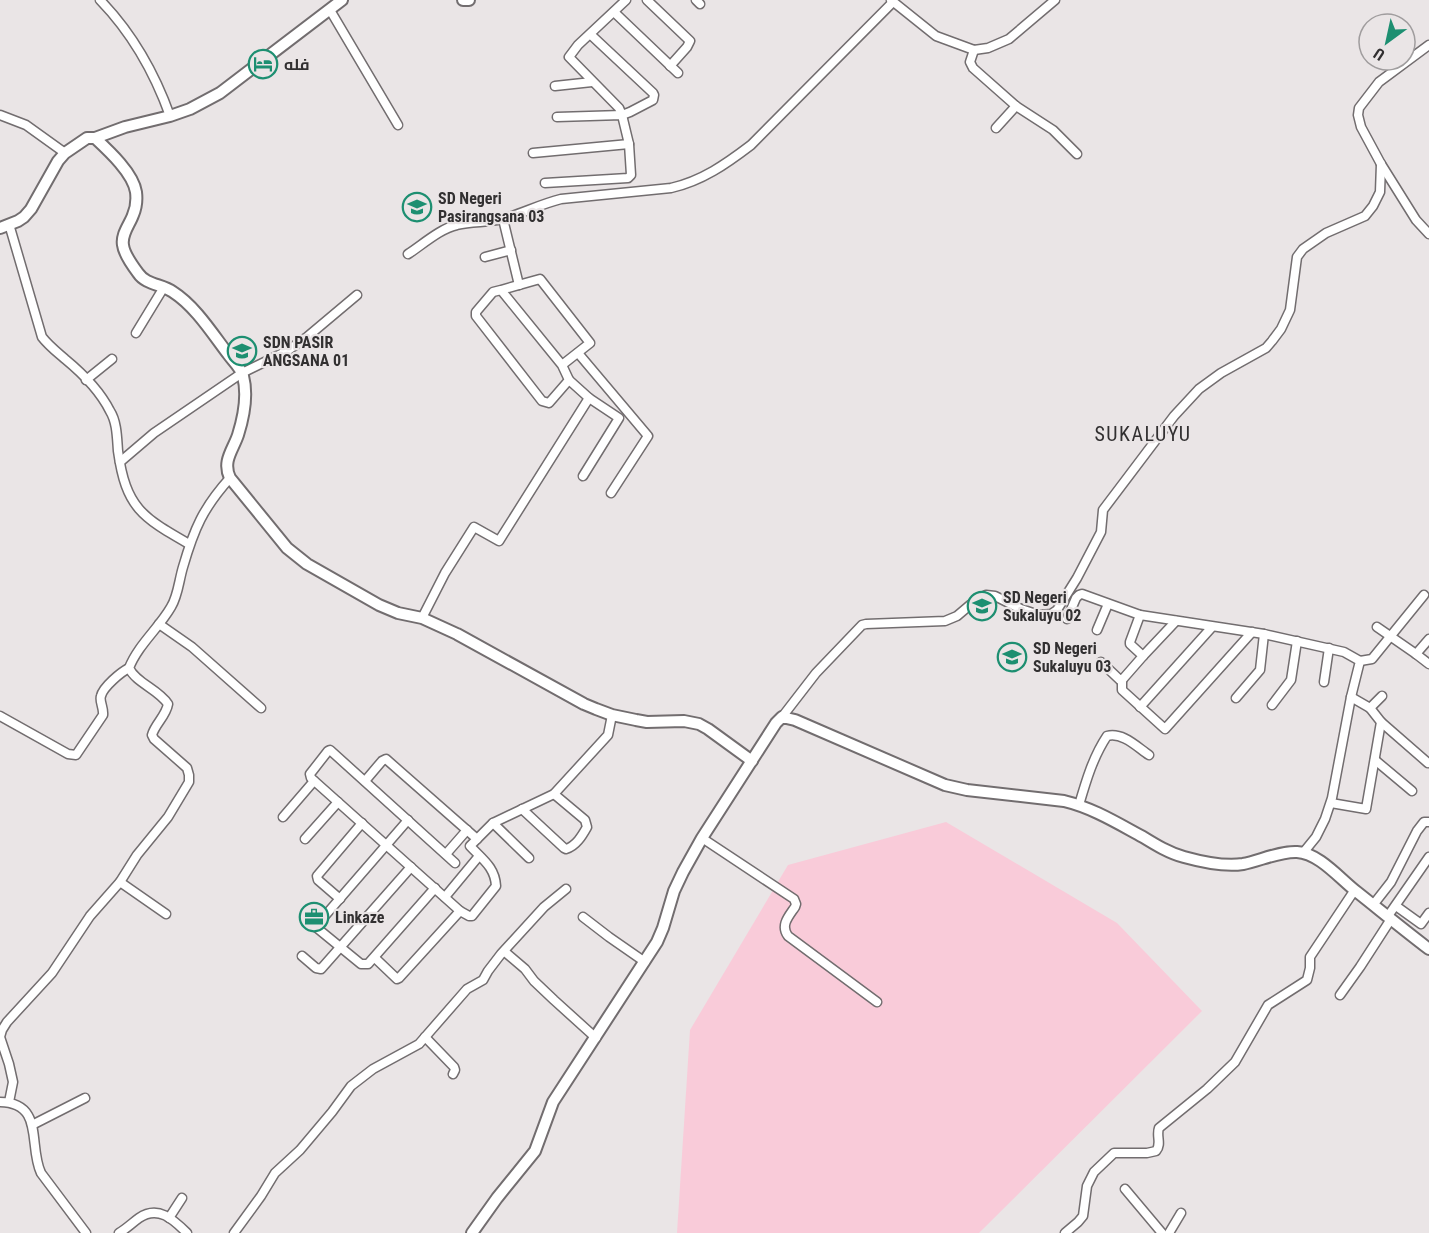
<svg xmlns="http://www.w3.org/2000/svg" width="1429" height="1233" viewBox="0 0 1429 1233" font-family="'Roboto Condensed',Cairo,sans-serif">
	<rect width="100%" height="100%" fill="#eae5e6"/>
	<polygon fill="#f9cbd9" points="946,822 1117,923 1202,1011 979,1233 677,1233 690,1030 788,865"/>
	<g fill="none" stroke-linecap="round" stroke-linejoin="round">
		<g stroke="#726d6f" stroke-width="11">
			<g id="minor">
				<path d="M 100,0 C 131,32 155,74 170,116"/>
				<polyline points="647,0 690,41 687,47 670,66"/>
				<polyline points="696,0 700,4"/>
				<polyline points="891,0 936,36 974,50 988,48 1009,39 1055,0"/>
				<polyline points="330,10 398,125"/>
				<polyline points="614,12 678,73"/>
				<polyline points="590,34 653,93 654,95 653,100 630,112 622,115 619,108 569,57 578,45 626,0"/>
				<polyline points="1429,45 1379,82 1359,108 1358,115 1361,127 1381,164 1416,220 1429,234"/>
				<polyline points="974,50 970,62 973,68 1016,106 1053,130 1077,154"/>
				<polyline points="555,86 592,82"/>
				<polyline points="0,115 26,125 65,153"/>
				<polyline points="996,128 1016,106"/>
				<polyline points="533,153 629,144"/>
				<polyline points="545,183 628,178 631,175 629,144 622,115 557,117"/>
				<polyline points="503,219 519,285"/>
				<path d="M 9,224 L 42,337 C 49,346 57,352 65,359 C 82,373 100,391 110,411 C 117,422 117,438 118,451 C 126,508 142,517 189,544"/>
				<path d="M 408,254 C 422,245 441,228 457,225 C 472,221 488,223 503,219 C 523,213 541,204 561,199 L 671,188 C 702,181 726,164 751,145 L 893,2"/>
				<polyline points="485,257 511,250"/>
				<polyline points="501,290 493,292 476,312 476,316 542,401 549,403 569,380 562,365 590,343 540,279 501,290 562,365"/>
				<polyline points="136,333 164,287"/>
				<polyline points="578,353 648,436 611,493"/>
				<polyline points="86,380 112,359"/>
				<polyline points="120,462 154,433 242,373 287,351 307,337 357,295"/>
				<polyline points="583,476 619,418 589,398"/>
				<polyline points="422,618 445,573 474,527 499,541 589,398 569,380"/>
				<polyline points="1067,619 1076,598 1079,595 1082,594 1140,615 1264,634 1344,652 1360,661 1351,697 1332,798 1325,819 1316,837 1303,853"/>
				<polyline points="159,624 192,647 261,708"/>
				<polyline points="1377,627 1416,654 1429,664"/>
				<polyline points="1097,630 1108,604"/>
				<polyline points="1416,654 1429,639"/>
				<polyline points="1143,656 1176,621"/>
				<polyline points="1360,661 1372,659 1424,595"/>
				<polyline points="1101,662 1120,680 1122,680 1143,656 1130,644 1130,642 1140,615"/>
				<polyline points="1122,680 1122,690 1165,729 1252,632"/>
				<polyline points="1324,682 1329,648"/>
				<polyline points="1351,697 1370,708 1382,696"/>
				<polyline points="1236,698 1260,670 1264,634"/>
				<polyline points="1272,705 1291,680 1297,641"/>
				<polyline points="1140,707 1212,627"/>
				<path d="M 0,716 L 68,754 L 76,755 L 103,715 C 104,708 99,701 101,696 C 103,687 121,672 129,668"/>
				<polyline points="782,717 816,673 862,625 866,624 945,621 957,616 970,605 986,595 995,596 1021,609 1039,615 1051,614 1057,610 1077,578 1101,532 1103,510 1174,416 1199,389 1221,373 1266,348 1272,341 1281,329 1290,310 1297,257 1303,249 1326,233 1365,216 1373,206 1380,192 1381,164"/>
				<polyline points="1381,722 1428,763"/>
				<polyline points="1375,760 1412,791"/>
				<polyline points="365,781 382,761 386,759 477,839"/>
				<polyline points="1331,803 1366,809 1381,722 1370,708"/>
				<path d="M 1079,805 C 1086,781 1093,757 1107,736 C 1123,732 1137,747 1149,755"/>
				<path d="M 522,809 L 564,848 L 566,849 C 576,846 582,836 587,827 L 585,820 L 554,794"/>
				<polyline points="283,817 314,781"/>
				<polyline points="408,820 323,918 316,926 317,928 361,964 368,964 435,888"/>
				<polyline points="493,823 529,858"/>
				<path d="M 702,838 L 794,899 L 796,904 L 795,907 C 789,916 780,925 788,936 L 877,1002"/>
				<polyline points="305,839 338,802"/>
				<polyline points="446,854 467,830"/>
				<polyline points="455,863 330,750 328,751 310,774 311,778 460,911"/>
				<polyline points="120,882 166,914"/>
				<polyline points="445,897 479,856"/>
				<polyline points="340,899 318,880 317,876 362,823"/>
				<polyline points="1373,905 1391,882 1417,831 1424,822 1429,822"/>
				<polyline points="1396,906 1421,924 1429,913"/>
				<polyline points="1388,916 1429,857"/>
				<polyline points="583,917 609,937 645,962"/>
				<polyline points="505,952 525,969 534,981 554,1000 596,1038"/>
				<polyline points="302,956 316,968 321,969 411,867"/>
				<path d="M 375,958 L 397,979 L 399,978 L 460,911 L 469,916 L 472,916 L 496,886 C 495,867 482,859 470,846 L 493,823 L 554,794 L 608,735 L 612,715"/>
				<polyline points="1340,995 1360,967 1391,919"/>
				<polyline points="425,1037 454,1067 455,1070 453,1074"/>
				<path d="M 0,1102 C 45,1103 28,1146 41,1173 L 86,1233"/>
				<path d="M 9,1102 L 13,1082 L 9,1064 L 0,1037 L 2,1030 L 7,1022 L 52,973 L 90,916 L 120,882 L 137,855 L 168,817 L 189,782 L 189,775 L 187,768 L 154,739 L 152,735 C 155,724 166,716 168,704 C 158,689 136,683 129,668 C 138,645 159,628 171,607 C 178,596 179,580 183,567 C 194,529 203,508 230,478"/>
				<polyline points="32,1125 85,1098"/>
				<polyline points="1125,1189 1162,1233"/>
				<polyline points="169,1218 182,1198"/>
				<path d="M 119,1233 C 126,1229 132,1223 139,1218 C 158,1205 173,1219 187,1233"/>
				<polyline points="234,1233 261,1196 275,1173 300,1150 332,1112 351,1086 373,1069 419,1044 467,989 483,980 488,971 501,954 544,907 566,889"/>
				<path d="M 1065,1233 L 1078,1222 L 1083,1216 L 1087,1186 L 1094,1172 L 1114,1153 L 1147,1153 L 1156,1151 C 1162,1144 1156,1136 1159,1128 L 1207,1089 L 1235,1062 L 1268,1005 L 1307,980 L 1310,968 L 1310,957 L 1354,891"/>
				<polyline points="1169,1233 1181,1213"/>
			</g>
		</g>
		<g stroke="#726d6f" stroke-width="14">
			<g id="tertiary">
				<polyline points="463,0 469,0"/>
				<path d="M 95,138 C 109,151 133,173 136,192 C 137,200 136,208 133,215 C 130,224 121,234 123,245 C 124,254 132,265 138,273 C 146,285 162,284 173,292 C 195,306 212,333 228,354 C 233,361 241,368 243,376 C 248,395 244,416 238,435 C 233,450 222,461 230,478 L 287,548 L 307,564 L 379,605 L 398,613 L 422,618 L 457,634 L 584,704 L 596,709 L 612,715 L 636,720 L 647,722 L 684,721 L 699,724 L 708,729 L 752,761"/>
				<polyline points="0,228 18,221 24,217 31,209 58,161 65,153 87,138 95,138 125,127 170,116 190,109 220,93 342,0"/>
				<path d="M 472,1233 L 497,1198 L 535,1151 L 553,1102 L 657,942 L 663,928 L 674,891 L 683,872 L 702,838 L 776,723 L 782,717 L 795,720 L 945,785 L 967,790 L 1064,801 C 1093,808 1117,823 1143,837 C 1156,845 1169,853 1184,857 C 1202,862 1224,867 1243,864 C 1259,861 1280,851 1297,852 C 1319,853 1340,879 1357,892 C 1381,911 1404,930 1429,949"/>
			</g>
		</g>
		<use href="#minor" stroke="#fff" stroke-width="8"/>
		<use href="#tertiary" stroke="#fff" stroke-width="10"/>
	</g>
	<defs>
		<g id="hotel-ring" transform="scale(1.5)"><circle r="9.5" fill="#eae5e6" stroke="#1d8f71" stroke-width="1.5"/><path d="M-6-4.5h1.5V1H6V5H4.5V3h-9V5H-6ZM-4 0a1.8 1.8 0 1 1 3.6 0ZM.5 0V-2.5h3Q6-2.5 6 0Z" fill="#1d8f71"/></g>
		<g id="school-ring" transform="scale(1.5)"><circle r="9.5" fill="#eae5e6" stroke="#1d8f71" stroke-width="1.5"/><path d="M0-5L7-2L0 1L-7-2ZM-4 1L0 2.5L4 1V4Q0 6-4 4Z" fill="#1d8f71"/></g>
		<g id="office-ring" transform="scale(1.5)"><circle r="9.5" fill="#eae5e6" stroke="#1d8f71" stroke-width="1.5"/><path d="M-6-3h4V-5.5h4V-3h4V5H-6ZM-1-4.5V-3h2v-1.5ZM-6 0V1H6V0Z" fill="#1d8f71"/></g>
	</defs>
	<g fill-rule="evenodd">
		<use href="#hotel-ring" x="263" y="64"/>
		<use href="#school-ring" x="417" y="207"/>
		<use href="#school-ring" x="242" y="351"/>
		<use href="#school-ring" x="982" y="606"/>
		<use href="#school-ring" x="1012" y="657"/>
		<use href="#office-ring" x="314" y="917"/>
	</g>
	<g text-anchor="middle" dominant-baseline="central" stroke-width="4.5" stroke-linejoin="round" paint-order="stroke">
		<g font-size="16" font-weight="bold" fill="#323031" stroke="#eae5e6" text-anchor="start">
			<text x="284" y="64">فله</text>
			<text x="438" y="198">SD Negeri<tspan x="438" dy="18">Pasirangsana 03</tspan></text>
			<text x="263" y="342">SDN PASIR<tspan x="263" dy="18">ANGSANA 01</tspan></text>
			<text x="1003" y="597">SD Negeri<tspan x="1003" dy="18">Sukaluyu 02</tspan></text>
			<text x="1033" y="648">SD Negeri<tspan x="1033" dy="18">Sukaluyu 03</tspan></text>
			<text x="335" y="917">Linkaze</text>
		</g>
		<g font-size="20" letter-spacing="1.5" fill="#323031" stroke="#eae5e6">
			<text x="1143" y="434">SUKALUYU</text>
		</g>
	</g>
	<g transform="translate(1387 42) rotate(213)"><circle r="28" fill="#eae5e6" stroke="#a09d9e" stroke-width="1.5"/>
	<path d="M0-4.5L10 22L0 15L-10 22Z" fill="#1d8f71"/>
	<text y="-9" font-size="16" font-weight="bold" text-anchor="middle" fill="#323031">U</text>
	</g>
</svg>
